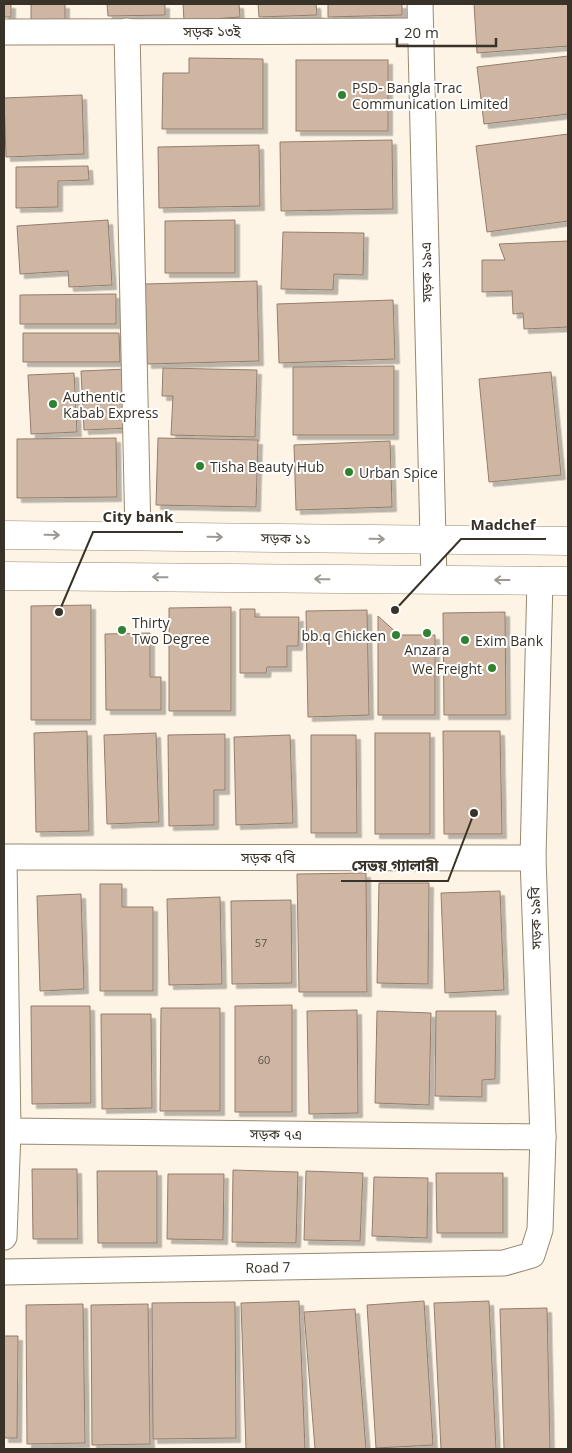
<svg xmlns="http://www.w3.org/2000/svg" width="572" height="1453" viewBox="0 0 572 1453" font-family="'Open Sans','Noto Sans Bengali',sans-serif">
	<defs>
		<filter id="shadow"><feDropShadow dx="4.5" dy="4.5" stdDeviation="0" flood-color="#0004"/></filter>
	</defs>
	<rect width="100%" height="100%" fill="#fef4e5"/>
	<g fill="#ceb6a3" stroke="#947d6c" filter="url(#shadow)">
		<rect x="4" y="4" width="7" height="13"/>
		<polygon points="31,4 65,4 65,21 31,22"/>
		<polygon points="107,4 165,4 165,15 108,16"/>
		<polygon points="183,4 239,4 240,17 184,21"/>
		<polygon points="258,4 316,4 317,15 259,17"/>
		<polygon points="328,4 402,4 402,15 328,17"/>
		<polygon points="474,4 568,4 568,46 477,53"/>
		<polygon points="568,56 568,114 484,124 477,67"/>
		<polygon points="189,58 263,59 263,129 162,129 163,73 189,73"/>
		<rect x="296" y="60" width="92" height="71"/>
		<polygon points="82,95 84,154 6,157 4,98"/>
		<polygon points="568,134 568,221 487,232 476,146"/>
		<polygon points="392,140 393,209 281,211 280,142"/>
		<polygon points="259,145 260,206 159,208 158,147"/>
		<polygon points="88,166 89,180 58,181 58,207 16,208 16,167"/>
		<polygon points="108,220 112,285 69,287 68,271 20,274 17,226"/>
		<polygon points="235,220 235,273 165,273 165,221"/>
		<polygon points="283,232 364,233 363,275 334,274 333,290 281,289"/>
		<polygon points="568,241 568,327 524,329 523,313 513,314 512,291 482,292 482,260 505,260 499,244"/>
		<polygon points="257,281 259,361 147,364 145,284"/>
		<polygon points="116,294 116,324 20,324 20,295"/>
		<polygon points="393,300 395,359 279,363 277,304"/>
		<polygon points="23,333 119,333 120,362 23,362"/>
		<polygon points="394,366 394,435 293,435 293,367"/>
		<polygon points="163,368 257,370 255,437 171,435 173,396 162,396"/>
		<polygon points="128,369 130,428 84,430 81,371"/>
		<polygon points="551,372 561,475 489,482 479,379"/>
		<polygon points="74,373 77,432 31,434 28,375"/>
		<polygon points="116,438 117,497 17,498 17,439"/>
		<polygon points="158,438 258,440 256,507 156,505"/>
		<polygon points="390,441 392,507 296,510 294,445"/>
		<polygon points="91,605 91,720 31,720 31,606"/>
		<polygon points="231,607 231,711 169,711 169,608"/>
		<polygon points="240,609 255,609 255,617 299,617 298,646 287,646 287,667 267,667 266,673 240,673"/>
		<polygon points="367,610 369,715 308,717 306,611"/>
		<polygon points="505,612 506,715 444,715 443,613"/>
		<polygon points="378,616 399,635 435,635 435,715 378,715"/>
		<polygon points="150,633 150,677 161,677 161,710 106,710 105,634"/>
		<polygon points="87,731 89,831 36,832 34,733"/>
		<polygon points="443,731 500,731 502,834 444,834"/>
		<polygon points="156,733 159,822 107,824 104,735"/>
		<rect x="375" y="733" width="55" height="101"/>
		<polygon points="225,734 225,790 214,790 214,825 169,826 168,735"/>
		<polygon points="290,735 293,823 236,825 234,737"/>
		<polygon points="311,735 356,735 357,833 311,833"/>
		<polygon points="366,873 367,992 299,992 297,874"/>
		<polygon points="379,883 429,883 428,984 377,983"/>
		<polygon points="100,884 122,884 122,907 153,907 153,991 100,991"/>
		<polygon points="500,891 504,990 445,993 441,893"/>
		<polygon points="81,894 84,989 40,991 37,896"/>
		<polygon points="220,897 222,984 169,985 167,899"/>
		<polygon points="291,900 292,983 232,984 231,901"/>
		<polygon points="292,1005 292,1112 235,1112 235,1006"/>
		<polygon points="31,1006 90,1006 91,1103 32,1104"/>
		<polygon points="161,1008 220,1008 220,1111 160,1111"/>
		<polygon points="357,1010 358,1113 309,1114 307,1011"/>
		<polygon points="377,1011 431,1013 429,1105 375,1103"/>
		<polygon points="436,1011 496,1011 495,1079 482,1080 482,1097 435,1096"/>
		<polygon points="101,1014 151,1014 152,1108 102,1109"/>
		<polygon points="32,1169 77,1169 78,1239 33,1239"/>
		<polygon points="233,1170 298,1172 296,1243 232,1242"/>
		<polygon points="97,1171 157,1171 157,1243 98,1243"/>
		<polygon points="306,1171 363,1173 360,1241 304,1240"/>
		<polygon points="436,1173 503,1173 503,1233 437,1233"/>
		<polygon points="168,1174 224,1174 223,1240 167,1239"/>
		<polygon points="374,1177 428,1178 427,1238 372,1236"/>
		<polygon points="299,1301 305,1449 246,1449 241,1303"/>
		<polygon points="424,1301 433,1445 376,1448 367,1305"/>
		<polygon points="489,1301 496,1449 441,1449 434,1303"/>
		<polygon points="235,1302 236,1438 153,1439 152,1303"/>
		<polygon points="83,1304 85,1443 27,1444 26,1305"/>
		<polygon points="148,1304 150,1444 92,1445 91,1305"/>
		<polygon points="547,1308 550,1449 504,1449 500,1309"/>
		<polygon points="355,1309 366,1449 315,1449 304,1312"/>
		<polygon points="4,1336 18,1336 17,1438 4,1438"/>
	</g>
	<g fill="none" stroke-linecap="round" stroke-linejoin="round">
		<g stroke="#978971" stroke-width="27">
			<g id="minor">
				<polyline points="420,4 434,580"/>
				<polyline points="127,31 138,536"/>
				<polyline points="4,32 421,31"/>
				<polyline points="4,857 533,858"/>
				<polyline points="4,859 8,1131 4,1237"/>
				<polyline points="8,1131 543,1137"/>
				<polyline points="4,1272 504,1263 532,1255 540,1230 543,1137 533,858 540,580"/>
			</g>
		</g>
		<g stroke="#978971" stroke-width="29">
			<g id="secondary">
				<polyline points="4,535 568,541"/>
				<polyline points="4,576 568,581"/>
			</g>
		</g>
		<use href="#minor" stroke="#fff" stroke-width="25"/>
		<use href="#secondary" stroke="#fff" stroke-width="28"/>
	</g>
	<defs><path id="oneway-shaft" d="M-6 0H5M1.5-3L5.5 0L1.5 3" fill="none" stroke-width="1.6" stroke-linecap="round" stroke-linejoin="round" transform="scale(1.25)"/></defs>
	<g stroke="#9c9894">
		<use href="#oneway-shaft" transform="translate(52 535) rotate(1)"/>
		<use href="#oneway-shaft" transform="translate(215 537) rotate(1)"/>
		<use href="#oneway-shaft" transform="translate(377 539) rotate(1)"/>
		<use href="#oneway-shaft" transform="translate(160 577) rotate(-179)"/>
		<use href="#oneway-shaft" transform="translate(322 579) rotate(-179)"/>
		<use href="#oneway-shaft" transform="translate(502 580) rotate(-180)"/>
	</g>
	<g fill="#2f8330" stroke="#fff" stroke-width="2">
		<circle cx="342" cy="95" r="5"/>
		<circle cx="53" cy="404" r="5"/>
		<circle cx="200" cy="466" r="5"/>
		<circle cx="349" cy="472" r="5"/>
		<circle cx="122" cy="630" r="5"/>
		<circle cx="427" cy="633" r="5"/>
		<circle cx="396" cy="635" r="5"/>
		<circle cx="465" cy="640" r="5"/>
		<circle cx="492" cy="668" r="5"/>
	</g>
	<g text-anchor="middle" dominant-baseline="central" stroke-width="4" stroke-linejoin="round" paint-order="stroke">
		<g font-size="11" fill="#5e5347">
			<text x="261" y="942">57</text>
			<text x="264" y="1059">60</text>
		</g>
		<g font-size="14" fill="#383228" stroke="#fff">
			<text x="212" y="31">সড়ক ১৩ই</text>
			<text transform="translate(426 272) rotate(-91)">সড়ক ১৯এ</text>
			<text transform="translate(286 538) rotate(1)">সড়ক ১১</text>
			<text x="268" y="857">সড়ক ৭বি</text>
			<text transform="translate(535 918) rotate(-92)">সড়ক ১৯বি</text>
			<text transform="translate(276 1134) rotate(1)">সড়ক ৭এ</text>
			<text transform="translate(268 1267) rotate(-1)">Road 7</text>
		</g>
		<g font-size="14" fill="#383228" stroke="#fff" text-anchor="start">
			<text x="352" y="87">PSD- Bangla Trac<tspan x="352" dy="16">Communication Limited</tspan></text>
			<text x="63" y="396">Authentic<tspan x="63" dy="16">Kabab Express</tspan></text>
			<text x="210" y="466">Tisha Beauty Hub</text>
			<text x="359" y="472">Urban Spice</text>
			<text x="132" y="622">Thirty<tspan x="132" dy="16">Two Degree</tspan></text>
			<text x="386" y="635" text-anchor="end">bb.q Chicken</text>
			<text x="475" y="640">Exim Bank</text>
			<text x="427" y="649" text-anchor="middle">Anzara</text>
			<text x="482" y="668" text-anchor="end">We Freight</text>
		</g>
	</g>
	<path fill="none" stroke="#383228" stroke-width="2" d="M59 612L93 532H183M395 610L461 539H546M474 813L448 881H341"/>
	<g fill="#383228" stroke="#fff" stroke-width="2">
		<circle cx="59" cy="612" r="5"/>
		<circle cx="395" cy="610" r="5"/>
		<circle cx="474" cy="813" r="5"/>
	</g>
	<g font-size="15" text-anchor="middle" font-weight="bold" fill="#383228" stroke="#fff" stroke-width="4" stroke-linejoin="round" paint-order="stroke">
		<text x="138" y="522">City bank</text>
		<text x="503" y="530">Madchef</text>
		<text x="395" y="871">সেভয় গ্যালারী</text>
	</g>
	<rect width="572" height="1453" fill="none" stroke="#383228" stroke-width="10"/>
	<path d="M397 38v8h99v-8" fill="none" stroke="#383228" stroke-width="2.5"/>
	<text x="404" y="38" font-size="15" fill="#383228" stroke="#ffffff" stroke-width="4" paint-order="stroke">20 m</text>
</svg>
